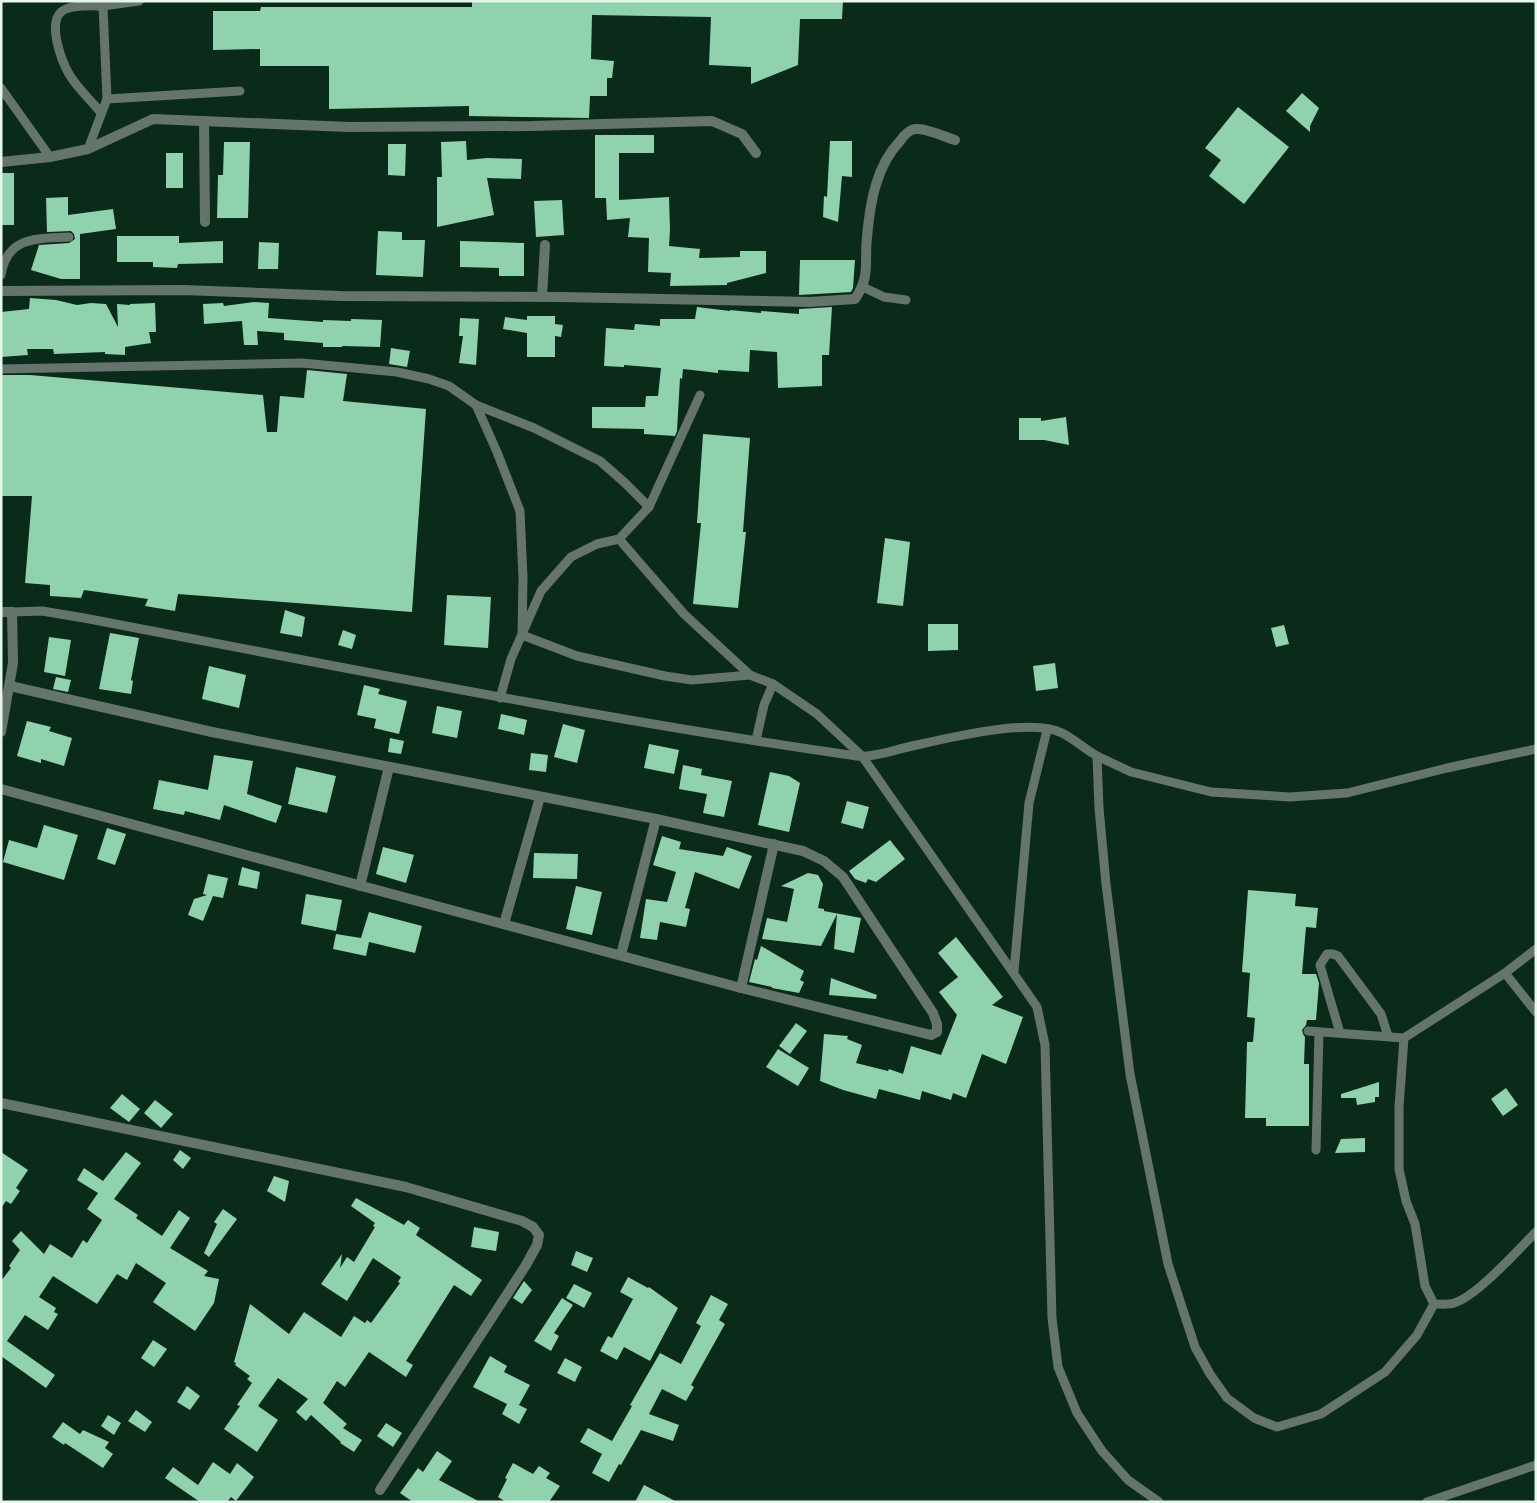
<svg xmlns="http://www.w3.org/2000/svg" width="1537" height="1503" viewBox="0 0 1537 1503" font-family="Signika,sans-serif">
	<rect width="100%" height="100%" fill="#0a2a1a"/>
	<g fill="#90d2ad">
		<polygon points="472,1 843,1 842,19 800,19 798,65 751,84 751,67 709,65 711,17 592,15 591,59 614,61 612,78 607,78 607,96 590,96 589,118 469,116 469,106 329,109 329,66 260,66 260,49 213,50 213,11 260,11 261,7 472,7"/>
		<polygon points="1302,93 1319,108 1310,126 1310,132 1286,111"/>
		<polygon points="1238,107 1289,147 1244,204 1209,176 1221,160 1205,148"/>
		<polygon points="595,135 654,135 654,153 619,153 619,200 669,197 670,229 669,246 700,249 699,258 740,257 740,251 766,251 766,273 727,283 727,285 670,286 671,273 648,272 649,238 628,237 630,218 607,220 606,198 595,198"/>
		<polygon points="466,141 467,160 487,158 522,159 521,179 487,178 494,215 437,227 437,177 442,177 441,142"/>
		<polygon points="830,141 852,141 852,177 842,176 838,222 823,217 824,196 827,197"/>
		<polygon points="224,142 250,142 248,218 217,218 218,175 223,175"/>
		<polygon points="388,144 406,144 405,176 388,175"/>
		<rect x="166" y="153" width="17" height="35"/>
		<rect x="1" y="173" width="13" height="52"/>
		<polygon points="68,197 68,215 113,209 116,229 80,234 80,279 61,279 31,270 39,245 69,243 75,239 74,234 71,231 47,232 46,198"/>
		<polygon points="562,200 564,235 536,237 534,201"/>
		<polygon points="378,231 402,232 402,240 425,240 423,277 376,275"/>
		<polygon points="117,236 179,236 179,243 223,241 223,263 178,264 177,268 153,267 153,262 117,262"/>
		<polygon points="460,241 524,243 524,276 499,276 499,268 460,267"/>
		<polygon points="259,242 279,243 278,269 258,269"/>
		<polygon points="800,260 855,260 853,288 851,292 799,295"/>
		<polygon points="30,298 56,300 77,305 91,303 106,304 118,327 117,304 130,305 130,304 155,303 156,332 149,332 151,343 125,347 125,355 105,354 105,352 54,354 53,349 27,349 28,355 1,357 1,312 29,309"/>
		<polygon points="254,302 269,303 268,318 323,322 323,320 351,321 351,319 382,320 380,347 342,346 342,347 323,347 323,343 284,340 284,333 257,331 258,345 244,345 242,321 204,324 203,304 223,303 224,306"/>
		<polygon points="697,307 730,311 730,310 761,313 761,311 799,314 799,309 832,307 829,355 822,355 822,386 778,388 777,352 750,350 749,372 718,370 718,373 683,369 682,379 680,378 677,431 675,436 644,434 644,429 592,428 592,407 645,407 646,396 658,396 661,368 624,365 624,367 604,366 606,328 634,330 635,324 660,326 660,319 695,319"/>
		<polygon points="527,316 555,316 555,324 563,325 561,337 555,336 555,357 527,357 527,333 503,329 505,317 527,320"/>
		<polygon points="460,318 479,319 476,365 459,363 463,336 459,336"/>
		<polygon points="391,348 410,351 407,367 389,364"/>
		<polygon points="307,370 347,374 343,401 426,409 412,612 178,594 175,611 145,606 148,599 84,590 81,598 50,596 50,585 25,583 32,496 1,496 1,375 30,375 263,395 267,432 277,432 280,396 304,398"/>
		<polygon points="1066,417 1069,445 1044,440 1019,440 1019,418 1041,418 1041,421"/>
		<polygon points="703,434 750,438 743,532 746,532 738,608 693,604 701,523 697,523"/>
		<polygon points="885,538 910,542 903,606 877,603"/>
		<polygon points="447,595 491,597 488,648 444,645"/>
		<polygon points="285,610 305,617 302,637 280,633"/>
		<polygon points="928,624 958,624 958,650 928,651"/>
		<polygon points="1284,625 1289,644 1276,647 1271,628"/>
		<polygon points="343,630 356,635 352,649 338,645"/>
		<polygon points="110,633 139,638 131,680 133,681 131,694 99,689"/>
		<polygon points="49,637 71,640 65,676 44,672"/>
		<polygon points="1055,663 1058,688 1036,691 1033,666"/>
		<polygon points="209,666 246,675 239,708 202,699"/>
		<polygon points="56,677 71,680 68,692 53,689"/>
		<polygon points="364,685 380,689 378,694 407,701 399,734 374,728 376,719 357,715"/>
		<polygon points="437,706 462,711 457,738 432,733"/>
		<polygon points="501,714 527,720 524,735 498,729"/>
		<polygon points="27,721 51,727 49,731 72,738 64,766 41,759 41,763 17,756"/>
		<polygon points="563,724 585,730 577,763 554,757"/>
		<polygon points="390,738 404,741 401,754 388,752"/>
		<polygon points="649,744 679,750 674,774 644,768"/>
		<polygon points="531,753 548,755 546,772 529,770"/>
		<polygon points="214,755 253,761 247,794 282,806 276,823 224,805 220,820 185,811 184,815 153,809 159,780 208,790"/>
		<polygon points="683,765 702,769 701,775 732,781 724,817 703,813 707,794 679,789"/>
		<polygon points="296,767 336,776 327,813 288,804"/>
		<polygon points="770,772 789,776 800,783 789,832 758,825"/>
		<polygon points="847,801 869,807 863,829 841,823"/>
		<polygon points="44,825 78,835 64,880 3,862 9,840 37,848"/>
		<polygon points="107,828 126,834 115,865 97,859"/>
		<polygon points="662,836 681,842 679,849 723,856 727,847 752,856 739,889 695,872 685,908 690,909 686,927 660,922 657,940 640,938 646,899 667,902 676,872 653,865"/>
		<polygon points="890,840 905,859 876,882 868,879 866,883 855,879 849,871"/>
		<polygon points="383,847 414,855 406,883 376,874"/>
		<polygon points="534,853 578,854 577,879 533,878"/>
		<polygon points="242,867 260,872 257,889 238,885"/>
		<polygon points="808,873 818,875 823,884 818,908 824,909 824,911 861,918 854,953 834,949 837,914 821,946 762,939 767,918 787,922 794,889 781,886"/>
		<polygon points="208,874 228,878 223,898 213,896 203,921 188,915 194,899 207,895 203,894"/>
		<polygon points="576,886 602,892 592,935 566,929"/>
		<polygon points="1248,890 1296,894 1295,906 1318,908 1316,928 1306,927 1302,974 1316,974 1319,983 1316,1020 1307,1020 1306,1025 1302,1030 1303,1034 1305,1037 1304,1064 1309,1064 1309,1126 1266,1126 1266,1118 1245,1118 1247,1042 1253,1042 1255,1018 1247,1017 1250,973 1242,972"/>
		<polygon points="306,894 342,900 336,931 301,924"/>
		<polygon points="369,912 422,926 415,953 369,942 366,956 333,949 336,934 361,938"/>
		<polygon points="956,937 1003,997 992,1005 1023,1017 1006,1064 982,1054 966,1098 953,1093 951,1100 922,1091 920,1100 879,1089 876,1099 843,1090 820,1081 824,1034 848,1036 847,1039 862,1045 856,1063 888,1071 889,1069 903,1074 911,1046 941,1055 957,1015 939,992 958,977 938,953"/>
		<polygon points="761,946 804,971 800,980 804,982 799,993 772,988 772,987 749,982 755,959 757,960"/>
		<polygon points="831,978 877,995 876,999 829,995"/>
		<polygon points="796,1023 807,1031 790,1054 779,1046"/>
		<polygon points="778,1049 809,1068 798,1086 766,1067"/>
		<polygon points="1379,1082 1379,1097 1375,1097 1375,1102 1357,1105 1356,1098 1341,1098 1341,1094"/>
		<polygon points="1506,1088 1518,1105 1503,1116 1491,1099"/>
		<polygon points="122,1094 140,1109 129,1122 110,1108"/>
		<polygon points="155,1100 173,1114 161,1128 144,1113"/>
		<polygon points="1365,1138 1365,1152 1335,1153 1341,1139"/>
		<polygon points="180,1150 191,1158 183,1169 173,1160"/>
		<polygon points="1,1152 28,1170 16,1188 20,1191 11,1204 6,1201 1,1208"/>
		<polygon points="126,1152 141,1163 114,1199 138,1215 136,1218 162,1236 179,1210 190,1218 170,1248 208,1271 204,1276 219,1279 214,1303 195,1331 153,1302 166,1283 136,1263 127,1280 117,1274 97,1304 53,1276 39,1297 56,1308 54,1312 58,1314 48,1330 25,1315 7,1341 55,1375 46,1388 1,1356 1,1281 11,1268 9,1266 20,1250 12,1241 21,1231 44,1254 50,1244 72,1258 83,1240 87,1243 102,1220 87,1209 98,1193 77,1180 84,1168 103,1181"/>
		<polygon points="274,1176 289,1181 285,1202 267,1191"/>
		<polygon points="356,1198 404,1225 408,1220 420,1228 416,1235 482,1280 471,1296 454,1285 406,1361 413,1365 406,1377 369,1352 345,1387 337,1381 323,1403 347,1424 343,1428 362,1440 354,1452 340,1443 341,1442 311,1415 306,1421 296,1412 308,1399 278,1378 258,1406 278,1420 257,1452 224,1429 240,1406 237,1405 252,1383 247,1379 250,1376 235,1365 236,1363 234,1362 250,1304 289,1334 304,1312 341,1337 354,1316 365,1323 367,1320 371,1323 400,1283 398,1282 401,1277 373,1258 347,1301 321,1284 342,1254 340,1268 347,1257 354,1262 375,1227 373,1226 375,1223 351,1206"/>
		<polygon points="223,1209 237,1219 209,1257 204,1253 217,1224 214,1222"/>
		<polygon points="474,1227 499,1232 496,1251 471,1247"/>
		<polygon points="576,1251 593,1258 587,1272 571,1265"/>
		<polygon points="628,1277 648,1288 649,1287 678,1308 650,1361 624,1347 617,1360 600,1351 608,1336 612,1338 633,1299 620,1292"/>
		<polygon points="524,1281 532,1290 522,1304 513,1298"/>
		<polygon points="574,1284 592,1293 584,1308 566,1298"/>
		<polygon points="711,1295 728,1304 719,1320 725,1324 691,1385 694,1387 686,1401 662,1389 649,1414 679,1425 673,1441 641,1430 621,1465 619,1464 609,1482 592,1473 602,1454 580,1442 588,1428 612,1441 632,1406 630,1405 660,1353 681,1364 701,1326 696,1323"/>
		<polygon points="562,1298 573,1305 554,1333 559,1336 551,1351 534,1341"/>
		<polygon points="153,1340 167,1349 154,1367 141,1358"/>
		<polygon points="490,1356 507,1366 504,1372 530,1385 519,1405 527,1409 519,1424 502,1414 507,1404 473,1387"/>
		<polygon points="565,1358 582,1367 575,1382 557,1373"/>
		<polygon points="187,1386 200,1396 190,1410 177,1402"/>
		<polygon points="136,1410 152,1422 145,1432 128,1421"/>
		<polygon points="108,1415 121,1423 114,1435 101,1426"/>
		<polygon points="63,1422 80,1434 83,1430 109,1442 105,1448 113,1454 103,1468 65,1443 64,1445 52,1437"/>
		<polygon points="386,1423 402,1433 393,1447 377,1436"/>
		<polygon points="437,1451 452,1461 439,1480 480,1502 413,1502 400,1493 418,1468 423,1472"/>
		<polygon points="213,1462 230,1474 237,1463 254,1477 236,1501 231,1497 227,1502 200,1502 165,1478 173,1467 198,1485"/>
		<polygon points="513,1463 533,1474 539,1466 550,1473 546,1478 560,1486 549,1502 506,1502 498,1497 507,1479 505,1478"/>
		<polygon points="644,1485 677,1502 635,1502"/>
	</g>
	<g fill="none" stroke-linecap="round" stroke-linejoin="round">
		<g stroke="#66756c" stroke-width="9">
			<polyline points="1,88 50,157"/>
			<polyline points="107,99 240,91"/>
			<path d="M 101,113 C 91,100 77,88 69,74 C 61,60 48,24 61,12 C 70,4 92,6 103,6"/>
			<polyline points="88,149 107,99 103,6 139,1"/>
			<path d="M 1,275 C 7,235 39,239 69,237"/>
			<polyline points="863,287 884,297 906,300"/>
			<polyline points="1,369 302,363 397,372 429,379 449,386 476,405 534,428 600,461 624,482 649,507"/>
			<polyline points="476,405 497,452 520,511 523,578 522,635 577,656 665,676 692,680 750,675"/>
			<polyline points="619,539 684,614 750,675 773,684 764,705 756,740"/>
			<path d="M 12,612 L 42,611 L 84,618 C 341,667 598,719 857,756 C 871,758 894,750 908,747 C 944,739 1030,717 1062,733 C 1074,739 1085,749 1097,756 L 1099,808 L 1106,884 L 1130,1074 L 1168,1264 L 1195,1347 L 1210,1374 L 1227,1398 L 1254,1418 L 1277,1427 L 1321,1414 L 1385,1372 L 1417,1335 L 1434,1304 L 1425,1286 L 1415,1224 L 1406,1201 L 1399,1169 L 1399,1107 L 1404,1038 L 1505,973 L 1536,949"/>
			<polyline points="773,684 817,714 862,756 1037,1007 1045,1045 1052,1318 1058,1367 1077,1413 1102,1451 1128,1480 1159,1502"/>
			<polyline points="500,698 511,659 541,591 571,557 597,544 619,539 649,507 700,395"/>
			<polyline points="1097,756 1131,772 1211,792 1290,797 1347,793 1447,768 1536,749"/>
			<polyline points="1014,971 1029,803 1047,730"/>
			<polyline points="1505,973 1536,1012"/>
			<polyline points="1308,1031 1404,1038"/>
			<polyline points="1340,1033 1320,965 1327,954 1333,954 1338,956 1381,1014 1388,1036"/>
			<polyline points="1316,1150 1319,1033"/>
			<path d="M 1434,1304 C 1441,1304 1448,1305 1454,1303 C 1476,1297 1518,1250 1536,1232"/>
			<polyline points="1427,1502 1536,1465"/>
		</g>
		<g stroke="#66756c" stroke-width="10">
			<polyline points="204,121 205,222"/>
			<polyline points="1,162 50,157 88,149 153,119 349,127 532,126 712,121 742,134 756,153"/>
			<path d="M 1,291 L 184,290 L 341,296 L 561,297 L 810,302 L 855,299 C 871,275 864,263 867,237 C 870,203 876,166 900,141 C 904,135 911,128 918,129 C 928,129 945,137 955,140"/>
			<polyline points="542,297 545,245"/>
			<polyline points="1,612 12,612 13,663 1,732"/>
			<polyline points="1,789 741,988 931,1035 937,1032 937,1024 933,1013 843,877 824,861 803,851 656,819 212,732 10,686"/>
			<polyline points="360,886 389,767"/>
			<polyline points="504,924 540,797"/>
			<polyline points="621,955 656,819"/>
			<polyline points="741,988 774,844"/>
			<polyline points="1,1103 406,1187 522,1221 533,1227 539,1235 537,1245 526,1265 380,1490"/>
		</g>
	</g>
	<rect width="1537" height="1503" fill="none" stroke="#e5f7ec" stroke-width="5"/>
</svg>
